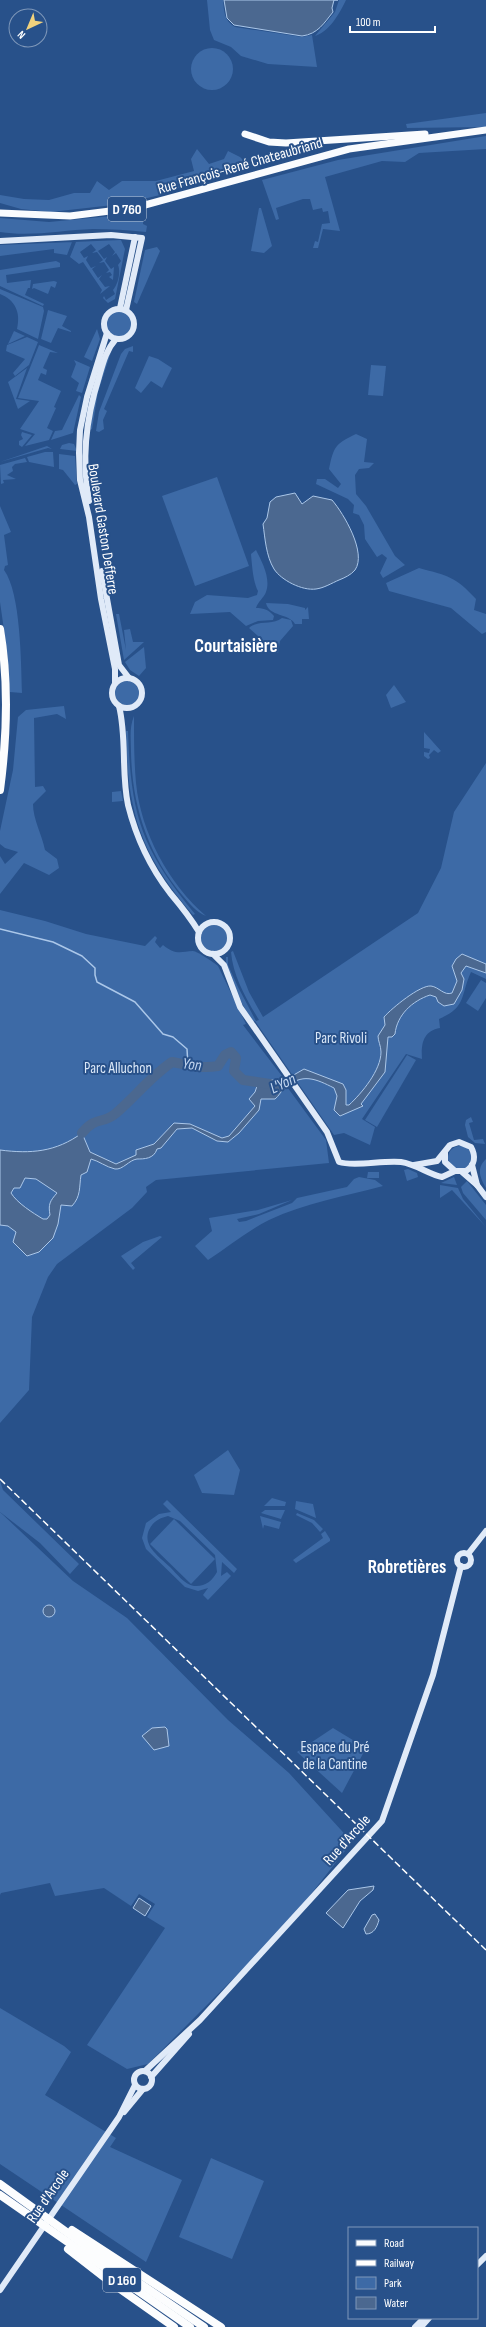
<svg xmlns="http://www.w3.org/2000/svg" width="486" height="2327" viewBox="0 0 486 2327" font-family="'Sofia Sans Condensed',sans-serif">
	<rect width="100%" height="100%" fill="#28518a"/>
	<g fill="#3d6aa6" fill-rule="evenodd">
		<path d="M 207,0 L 223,0 C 224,11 224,21 235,27 L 302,37 L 312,35 L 317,67 L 268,64 L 241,56 L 231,47 L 214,40 L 210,30 Z"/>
		<path d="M 339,0 L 346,0 C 340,13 329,32 315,36 L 335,12 Z"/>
		<circle cx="212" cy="69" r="21"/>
		<polygon points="486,113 486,127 407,128 406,124"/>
		<polygon points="486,136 486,149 419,153 405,162 382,161 325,177 340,231 323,229 318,248 313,248 315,241 318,242 322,224 330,223 328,211 323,212 322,208 313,210 310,199 303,199 276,208 279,219 276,220 262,180 338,160"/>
		<polygon points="197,149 209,164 224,159 228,151 240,157 246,163 160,195 122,204 51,212 21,209 0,203 0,195 24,199 49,200 74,193 90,193 97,181 109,190 122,181 156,181 194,171 191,159"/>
		<polygon points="259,208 261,208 272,246 264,253 251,251"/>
		<path d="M 143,213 L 143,224 L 147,226 L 146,232 C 128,230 111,229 93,229 C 62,230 31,237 0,232 L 0,218 L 49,222 Z"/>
		<path d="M 121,240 L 125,249 L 115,299 L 108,303 L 103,298 L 104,296 L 106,300 L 115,294 L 113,290 C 118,284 121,272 118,265 L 121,261 L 116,253 L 112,256 L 115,252 L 109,244 L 98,251 L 104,259 L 107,257 L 105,261 L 111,269 L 114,267 L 113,280 L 109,277 L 112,275 L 110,272 L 106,273 L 109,270 L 104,262 L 99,263 L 103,260 L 97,252 L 92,253 L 96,250 L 91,244 L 80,252 L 84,258 L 88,256 L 86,260 L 91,268 L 96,266 L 92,269 L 98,278 L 102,275 L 99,279 L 105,287 L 110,286 L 100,294 L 102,290 L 83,262 L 79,264 L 70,257 L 76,242 L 72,242 L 67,255 L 54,253 L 54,249 L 0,256 L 0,245 Z"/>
		<polygon points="157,247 160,251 137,304 134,302 145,250"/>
		<polygon points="56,261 60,263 60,267 6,275 7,283 31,280 30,288 28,288 25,295 44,304 43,306 0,286 0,270"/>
		<polygon points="54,281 57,282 55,288 51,286 48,294 34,288 32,289 33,284"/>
		<path d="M 0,289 L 43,307 L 44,311 L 38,339 L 17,329 C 21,312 15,300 0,294 Z"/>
		<polygon points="48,310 67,316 62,326 71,331 71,332 58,328 51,343 41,339"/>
		<circle cx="119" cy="324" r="13"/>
		<polygon points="97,329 100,339 92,361 84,357"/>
		<polygon points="14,331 25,336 8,344"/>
		<polygon points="27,337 38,342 29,365 15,376 13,373 25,359 6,351 7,345"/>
		<polygon points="39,345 58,353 50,352 43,368 47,370 46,375 41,373 38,380 61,391 54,407 56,408 47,428 53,431 49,440 25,446 35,434 20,429 39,401 18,398"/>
		<polygon points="133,346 133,352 129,351 104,409 107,411 103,420 104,429 99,432 96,431 99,412 121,354 125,349"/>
		<polygon points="109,351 111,352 98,392 92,429 90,430 95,394"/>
		<polygon points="149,356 158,359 172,368 162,388 151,381 141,393 135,388"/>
		<polygon points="74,360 90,367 82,393 76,391 79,383 71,377 76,364"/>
		<polygon points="371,365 386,366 383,396 368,395"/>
		<polygon points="27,368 16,399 30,401 18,409 8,382"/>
		<polygon points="79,395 81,397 73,433 51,440 55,431 62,430"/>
		<polygon points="22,432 32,435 22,447 19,445 19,441 23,439 21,435"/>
		<path d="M 356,434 L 367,439 L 364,462 L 374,463 L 369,468 L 359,469 L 355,475 L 356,494 L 366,506 L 395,556 L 405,565 L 383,578 L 380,573 L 387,558 L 382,554 L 377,557 L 365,539 L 364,525 L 359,515 L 353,513 L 354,505 L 348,499 L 316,484 L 317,479 L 325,479 L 338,488 L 341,484 L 329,469 C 334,446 335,444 356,434 Z"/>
		<polygon points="69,443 74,444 77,451 60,449 62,445"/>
		<polygon points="47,446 52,449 48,448 0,462"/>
		<polygon points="45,452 53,452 54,467 29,462 27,457"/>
		<polygon points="59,454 75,456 77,484 75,485 63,470 59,469"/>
		<polygon points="25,458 27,462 15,464 12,467 13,471 7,475 16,479 3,480 4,483 1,484 0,465"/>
		<polygon points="217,477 249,566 195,586 162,496"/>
		<path d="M 0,506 L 11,532 L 4,535 L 8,565 L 5,566 L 4,570 C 21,593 21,663 22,693 L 10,692 L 7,651 L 0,602 Z"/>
		<path d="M 256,550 C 262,562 271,578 266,592 C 264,598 258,601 256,608 C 264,608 269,610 274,616 L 273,620 L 258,621 L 246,626 L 230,612 L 190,614 L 195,602 L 207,595 L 248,598 L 257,595 L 258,591 C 253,582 252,565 251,554 Z"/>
		<path d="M 419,568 C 448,576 455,576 476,599 L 474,610 L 486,614 L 486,632 L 482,634 L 451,608 L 389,591 L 386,583 Z"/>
		<path d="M 266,603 L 288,604 L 305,608 L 305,610 L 308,607 L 309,619 L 302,619 L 302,624 L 295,624 C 289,613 269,617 266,603 Z"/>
		<polygon points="116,614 119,614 126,650 124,630 130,629 133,642 144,642 124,660"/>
		<path d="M 282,618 L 291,620 L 293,626 L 280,641 L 278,653 L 271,648 L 273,645 L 269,641 L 266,643 L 249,628 C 259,619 272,626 282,618 Z"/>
		<polygon points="144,647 146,668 139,676 130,670 125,662"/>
		<circle cx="127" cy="693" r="12"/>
		<polygon points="394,685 406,702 391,708 386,695"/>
		<path d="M 64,706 L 66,719 L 57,714 L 34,718 L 35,787 L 43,786 L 46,791 L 33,804 C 33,819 42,835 45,850 L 57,859 L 59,868 L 49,875 L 24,863 L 0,894 L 0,856 L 5,864 L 18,852 L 5,848 L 0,844 L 0,831 L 13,770 L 18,717 L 26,710 Z"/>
		<path d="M 134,716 C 134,738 134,761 136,783 C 141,833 169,884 206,916 C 196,912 190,904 183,896 C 148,855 132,806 131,752 C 131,740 129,728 134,716 Z"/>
		<path d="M 126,731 L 128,731 C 131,816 141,848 195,914 L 193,915 C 140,854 127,811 126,731 Z"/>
		<polygon points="424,732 441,751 438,753 434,750 429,755 430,758 428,759 424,756 424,752 429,753 430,749 424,748"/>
		<path d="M 486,763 L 486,979 L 471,972 C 460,996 467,1007 439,1019 L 440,1028 C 423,1031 421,1044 422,1059 L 406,1054 L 362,1119 L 375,1127 L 370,1145 L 344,1133 L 334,1135 L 255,1021 L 253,1022 C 244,1007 224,974 226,957 L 228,957 L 228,965 L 238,987 L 256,1021 L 259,1020 C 246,999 233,976 231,952 L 233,951 L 249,992 L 263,1017 L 418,913 L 441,868 L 454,812 Z"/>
		<polygon points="121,791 123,801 112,802 112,792"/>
		<path d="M 0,910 L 45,921 L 86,934 L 145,946 L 155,936 L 157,938 L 155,942 L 160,948 L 163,945 C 175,955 180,952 193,951 C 197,951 215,963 218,966 L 246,1024 L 243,1025 L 285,1080 L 282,1080 L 326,1140 L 329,1163 L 156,1180 L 146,1187 L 147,1192 L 132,1208 L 57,1264 L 48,1277 L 32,1317 L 29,1390 L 0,1423 Z"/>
		<circle cx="214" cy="938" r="13"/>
		<polygon points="481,980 486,983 486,998 478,1011 466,1003"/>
		<polygon points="407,1055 416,1060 377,1127 365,1120"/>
		<polygon points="471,1117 473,1122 469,1123 474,1140 483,1139 485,1144 475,1143 468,1137 465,1125 466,1120"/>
		<circle cx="460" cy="1158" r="12"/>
		<path d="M 486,1159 L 486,1188 C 480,1178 476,1168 486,1159 Z"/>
		<polygon points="408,1169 417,1173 418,1177 407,1181 404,1170"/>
		<polygon points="368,1172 379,1172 379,1178 367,1178"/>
		<path d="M 359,1177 L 375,1180 L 383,1186 C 345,1196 305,1203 269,1220 C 247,1231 228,1247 208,1260 L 195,1246 L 212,1231 L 209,1218 L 258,1210 L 292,1200 L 259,1214 L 237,1219 L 239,1222 L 246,1221 L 292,1203 L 297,1198 L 347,1187 L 354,1179 Z"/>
		<polygon points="454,1177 457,1185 441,1183"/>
		<polygon points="467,1181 486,1205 486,1220 463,1193 461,1187"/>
		<polygon points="440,1185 458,1188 463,1199 486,1227 452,1190 440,1198"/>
		<polygon points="160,1236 162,1237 131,1263 135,1268 133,1270 121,1256 143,1242"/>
		<polygon points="228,1450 240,1470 234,1495 202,1493 194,1475"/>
		<polygon points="0,1481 3,1490 79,1564 70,1574 40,1543 0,1512"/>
		<polygon points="272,1498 286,1502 285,1506 264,1506"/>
		<path d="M 167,1500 L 237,1569 L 234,1573 L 222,1562 L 221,1576 L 227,1572 L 231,1576 L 208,1600 L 203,1595 L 208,1588 L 198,1591 L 185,1587 L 146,1549 L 142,1538 L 146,1523 L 159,1514 L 171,1512 L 163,1504 ZM 168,1516 L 180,1521 L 215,1555 L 217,1572 C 212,1581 205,1587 194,1586 C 184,1584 177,1574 170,1567 C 160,1557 142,1546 149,1530 C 153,1521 160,1518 168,1516 Z"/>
		<polygon points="296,1501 313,1504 316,1518 295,1509"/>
		<polygon points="265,1510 285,1510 281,1519 261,1513"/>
		<polygon points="0,1512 73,1581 127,1618 228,1720 289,1773 352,1842 285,1927 148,2064 127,2069 87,2045 165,1928 147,1917 155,1904 139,1894 131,1906 104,1888 55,1896 50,1883 1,1893 0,1895"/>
		<polygon points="297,1513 314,1520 323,1529 320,1532 312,1523 296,1515"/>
		<polygon points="260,1516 281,1522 279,1529 264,1525 263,1529"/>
		<polygon points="174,1519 215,1559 191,1584 150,1544"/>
		<polygon points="325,1531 330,1539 330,1541 296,1563 293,1560 323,1538 321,1534"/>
		<polygon points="333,1728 366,1748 342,1793 297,1752"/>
		<polygon points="0,2008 64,2046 71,2052 45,2095 116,2138 110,2147 182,2180 146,2262 0,2164"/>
		<polygon points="211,2158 264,2181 232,2259 179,2237"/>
	</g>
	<g fill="#4b6890" stroke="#abc7e9" fill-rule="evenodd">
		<path d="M 224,0 L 338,0 L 334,0 L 332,8 L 333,12 C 324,23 318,34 302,36 L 234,25 L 227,18 Z"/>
		<path d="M 295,493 L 302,504 L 313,496 L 332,500 C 344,514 367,553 355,570 C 351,575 344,578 339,580 C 332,583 324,588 316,589 C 302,591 281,580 274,569 C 266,556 265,538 263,524 L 267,518 L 270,502 L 276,497 Z"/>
		<path d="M 462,954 L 486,964 L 486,973 L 466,966 L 461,973 L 464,979 L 462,990 L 454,1004 L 444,1006 L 438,1002 L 436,997 L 430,995 C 412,1001 397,1015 395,1034 L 392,1037 L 388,1037 L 385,1072 L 361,1104 L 363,1106 L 340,1116 L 334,1110 L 337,1096 L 334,1088 C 316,1079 302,1072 284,1089 C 280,1092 279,1096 275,1099 L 261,1099 L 259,1110 L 239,1133 L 228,1142 L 217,1141 L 192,1128 L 177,1129 L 161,1148 L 157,1149 C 154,1159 144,1159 137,1159 C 129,1160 123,1170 115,1169 C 106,1167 99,1161 91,1159 L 87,1172 L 81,1175 C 79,1188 81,1196 72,1206 L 61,1205 L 58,1224 L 53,1238 L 39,1252 L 27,1256 L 13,1242 L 16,1232 L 8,1226 L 0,1225 L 0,1150 C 31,1154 56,1152 82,1133 L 90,1152 L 116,1164 L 136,1155 L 136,1150 L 154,1144 L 174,1123 L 190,1124 L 222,1138 L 229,1136 L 255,1106 L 249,1099 L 255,1092 L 259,1080 L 285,1080 L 304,1069 L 343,1084 L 346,1090 L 346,1105 L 349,1105 C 362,1093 381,1070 381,1052 C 381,1046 378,1041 378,1036 L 385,1025 L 384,1017 C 392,1008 420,985 431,986 C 439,987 444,996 452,993 L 457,981 L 452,966 L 456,959 ZM 25,1178 L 36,1179 L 57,1193 C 50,1201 48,1204 50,1215 L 47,1219 L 43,1219 C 33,1213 17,1203 11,1193 L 14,1188 L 20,1188 Z"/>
		<circle cx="49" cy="1611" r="6"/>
		<polygon points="165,1727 167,1729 169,1746 154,1750 142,1736 152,1728"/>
		<polygon points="374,1886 373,1890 360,1901 343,1928 326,1913 348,1890"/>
		<polygon points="139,1898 151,1906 145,1916 133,1908"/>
		<path d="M 375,1914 L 379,1920 C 377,1927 374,1934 366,1934 L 364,1929 L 372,1915 Z"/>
	</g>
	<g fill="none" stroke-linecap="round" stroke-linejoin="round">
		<polyline stroke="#abc7e9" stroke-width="1.5" points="0,929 53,942 82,956 95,968 95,975 97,982 135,1002 163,1034 173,1037 187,1049 188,1066"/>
		<path stroke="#4b6890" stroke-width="10" d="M 82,1133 C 96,1116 103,1124 115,1114 C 135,1097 150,1077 172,1062 C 189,1065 201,1069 218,1066 L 225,1055 L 231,1052 L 236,1058 L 234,1071 L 243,1080 L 270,1084"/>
		<g stroke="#e0eaf8" stroke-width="6">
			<polyline points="0,241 111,235 142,238 126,310"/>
			<polyline points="120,308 135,237"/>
			<circle cx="119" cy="324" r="15"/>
			<polyline points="107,333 87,397 80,430 79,453 80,480 89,517 101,599 115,669 115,683"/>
			<path d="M 89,501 C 81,458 86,418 99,377 C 103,363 106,350 116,339"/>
			<polyline points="102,571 119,665 129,678"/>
			<circle cx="127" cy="693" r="15"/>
			<path d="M 119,706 C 127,738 121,772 128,805 C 136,837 150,867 170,893 C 181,906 190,917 199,932"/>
			<circle cx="214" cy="938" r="16"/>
			<path d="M 213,954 L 224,965 L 240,1007 L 327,1132 L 339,1162 C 354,1167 383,1160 401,1162 C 416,1164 428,1174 442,1177 L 455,1171"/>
			<path d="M 414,1165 L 437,1161 L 450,1145 L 459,1142 L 471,1147 C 476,1156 475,1165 466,1171 L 455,1171 L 445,1162 L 445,1153"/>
			<polyline points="472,1165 477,1185"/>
			<polyline points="462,1172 477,1185 486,1197"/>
			<circle cx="464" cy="1560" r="7"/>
			<polyline points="468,1554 486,1531"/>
			<circle cx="143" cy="2080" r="9"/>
			<polyline points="145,2071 200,2020 382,1821 433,1675 461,1566"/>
			<polyline points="151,2077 189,2034"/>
			<polyline points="124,2112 143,2089"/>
			<polyline points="477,2265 486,2256"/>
			<polyline points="0,2290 119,2117 135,2085"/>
			<polyline points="415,2327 424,2318"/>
			<polyline points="421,2327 429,2318"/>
		</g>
		<g stroke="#f9fbfe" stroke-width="7">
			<polyline points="245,134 269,142 286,143 425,134"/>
			<polyline points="0,213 70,216 134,208 349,149 486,130"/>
		</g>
		<g stroke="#fcfdfe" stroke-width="8">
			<path d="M 0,629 C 9,682 7,737 0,790"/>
			<polyline points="0,2184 101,2257 204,2327"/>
			<polyline points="0,2195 190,2327"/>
			<polyline points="72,2230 221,2327"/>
			<polyline points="68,2249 113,2284 174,2327"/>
		</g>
		<polyline stroke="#fff" stroke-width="1.5" stroke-dasharray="7 3" stroke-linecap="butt" points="0,1479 486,1950"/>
	</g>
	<g text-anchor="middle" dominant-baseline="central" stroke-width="4" stroke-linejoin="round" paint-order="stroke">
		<g fill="#28518a" stroke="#becbdc" stroke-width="1">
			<rect x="108" y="197" width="38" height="24" rx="3"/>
			<rect x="103" y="2268" width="38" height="24" rx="3"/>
		</g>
		<g font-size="14" font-weight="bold" fill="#fff">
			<text x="127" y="209">D 760</text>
			<text x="122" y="2280">D 160</text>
		</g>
		<g font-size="15" fill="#fff" stroke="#28518a">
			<text transform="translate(240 166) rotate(-16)">Rue François-René Chateaubriand</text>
			<text transform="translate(103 529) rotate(81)">Boulevard Gaston Defferre</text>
			<text transform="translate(347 1840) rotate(-48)">Rue d'Arcole</text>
			<text transform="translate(48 2196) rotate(-55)">Rue d'Arcole</text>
		</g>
		<g font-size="15" fill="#dae7f7" stroke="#28518a">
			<text x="341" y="1038">Parc Rivoli</text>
			<text x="118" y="1068">Parc Alluchon</text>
			<text x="335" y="1747">Espace du Pré<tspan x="335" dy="17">de la Cantine</tspan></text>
		</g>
		<g font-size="16" font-style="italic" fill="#c2d6f0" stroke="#28518a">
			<text transform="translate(192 1065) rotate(7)">Yon</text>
			<text transform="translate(283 1084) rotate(-25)">L'Yon</text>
		</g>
		<g font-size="19" font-weight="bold" fill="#fff" stroke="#28518a">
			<text x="236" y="646">Courtaisière</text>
			<text x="407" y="1567">Robretières</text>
		</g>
	</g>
	<rect x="348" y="2227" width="130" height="92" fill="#28518a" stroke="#7e97b9"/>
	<rect x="356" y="2240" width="20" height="6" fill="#f9fbfe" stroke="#7e97b9"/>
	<text x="384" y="2247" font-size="12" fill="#ffffff">Road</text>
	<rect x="356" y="2260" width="20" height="6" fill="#ffffff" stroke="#7e97b9"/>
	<text x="384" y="2267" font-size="12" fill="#ffffff">Railway</text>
	<rect x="356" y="2277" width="20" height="12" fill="#3d6aa6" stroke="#7e97b9"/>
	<text x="384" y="2287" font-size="12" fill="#ffffff">Park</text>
	<rect x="356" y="2297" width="20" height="12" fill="#4b6890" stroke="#7e97b9"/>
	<text x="384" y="2307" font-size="12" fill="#ffffff">Water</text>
	<g transform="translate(28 28) rotate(224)"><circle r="19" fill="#28518a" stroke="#7e97b9"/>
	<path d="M0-3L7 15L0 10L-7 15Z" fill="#f1d27d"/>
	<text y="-6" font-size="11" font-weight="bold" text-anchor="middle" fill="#ffffff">N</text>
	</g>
	<path d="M350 26v6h85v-6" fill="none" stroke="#ffffff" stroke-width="2"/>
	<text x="356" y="26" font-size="12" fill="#ffffff" stroke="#28518a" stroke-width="3" paint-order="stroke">100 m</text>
</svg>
